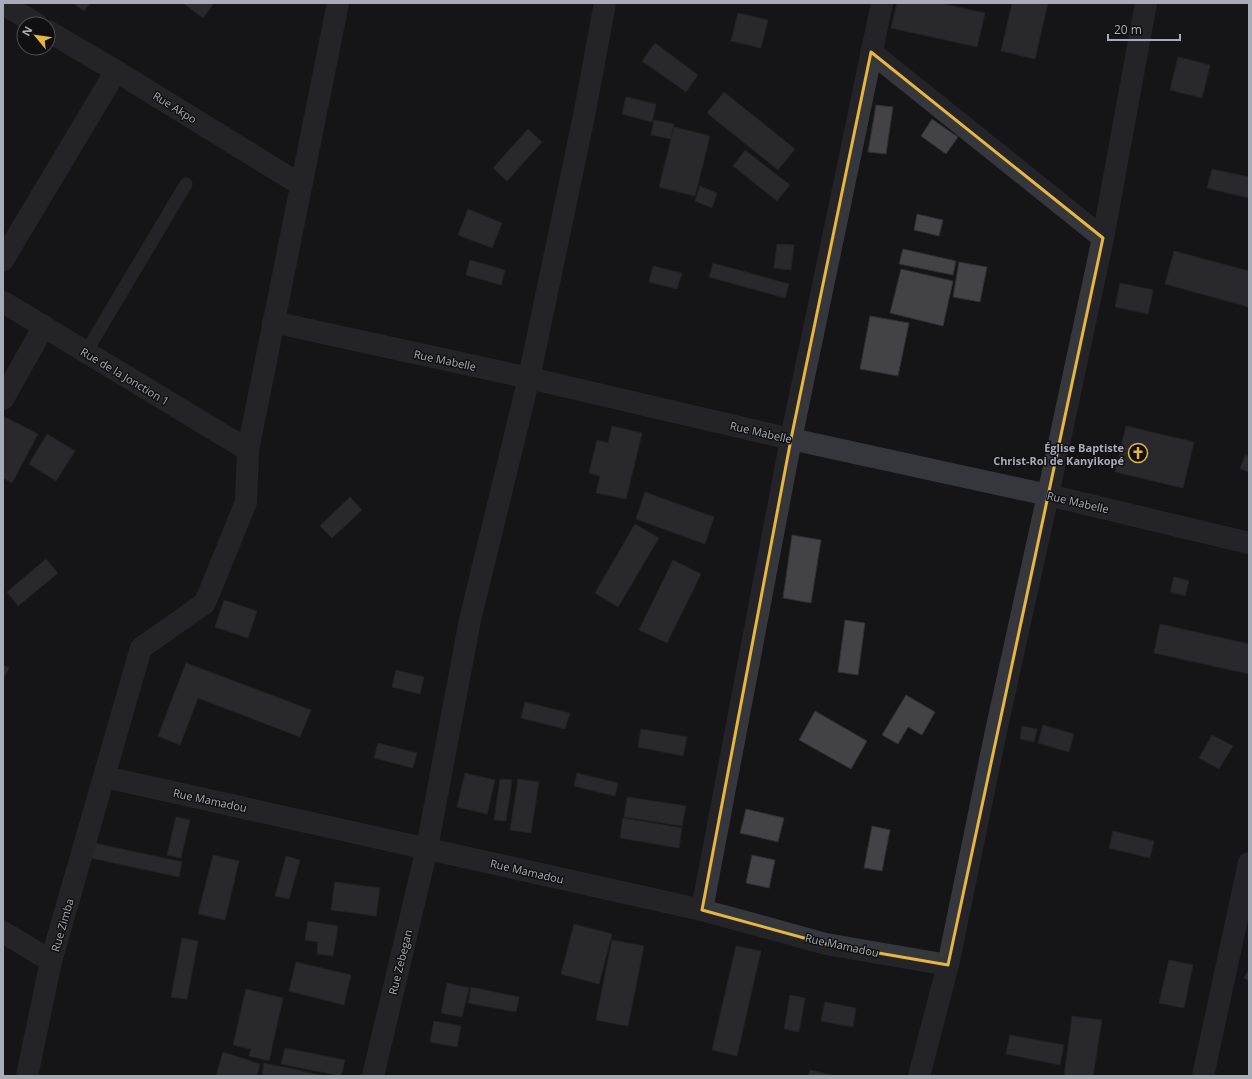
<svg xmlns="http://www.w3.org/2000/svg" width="1252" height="1079" viewBox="0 0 1252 1079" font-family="'Open Sans',sans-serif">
	<rect width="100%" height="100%" fill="#151517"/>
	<g fill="#424247" stroke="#302f33">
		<polygon points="73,3 90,3 84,11"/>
		<polygon points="183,3 214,3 203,18"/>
		<polygon points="897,3 939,3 985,13 977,47 891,28"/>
		<polygon points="1012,3 1048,3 1035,59 1001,51"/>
		<polygon points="738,13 768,20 761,48 731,41"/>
		<polygon points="655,43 698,75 686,92 642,61"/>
		<polygon points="1178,57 1210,65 1202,98 1170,90"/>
		<polygon points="724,92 795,149 778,170 707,113"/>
		<polygon points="626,97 656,104 652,122 622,114"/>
		<polygon points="876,105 893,107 886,154 868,152"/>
		<polygon points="932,119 958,137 946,154 921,136"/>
		<polygon points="654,120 674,124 671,139 651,135"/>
		<polygon points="674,127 710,136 695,196 659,187"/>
		<polygon points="528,129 542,142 507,181 493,168"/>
		<polygon points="745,150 790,185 777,201 733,166"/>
		<polygon points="1212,169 1249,177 1249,198 1207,188"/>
		<polygon points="700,186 717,193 712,208 695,201"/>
		<polygon points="468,209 502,223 492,248 458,235"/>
		<polygon points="917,214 943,220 939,236 914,230"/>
		<polygon points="777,244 794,245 791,270 774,268"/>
		<polygon points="903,249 956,261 953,275 899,264"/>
		<polygon points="1174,251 1249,271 1249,307 1165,284"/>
		<polygon points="470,260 505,270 501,285 466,275"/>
		<polygon points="959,262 987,267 980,302 953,297"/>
		<polygon points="713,263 789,284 785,298 709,277"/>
		<polygon points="653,266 682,273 677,289 649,282"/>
		<polygon points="901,269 953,281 943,326 890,313"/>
		<polygon points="1120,283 1153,290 1148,314 1115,307"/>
		<polygon points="870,316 909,323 898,376 860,369"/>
		<polygon points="3,416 38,434 12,483 3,478"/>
		<polygon points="612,426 642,433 626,499 596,493 600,476 589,473 597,440 608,443"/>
		<polygon points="1126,426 1194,442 1183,488 1115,472"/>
		<polygon points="47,434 75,451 56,481 29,464"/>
		<polygon points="1245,455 1249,457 1249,472 1240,469"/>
		<polygon points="645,492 714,517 705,544 636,519"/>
		<polygon points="350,497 362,510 332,538 320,526"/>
		<polygon points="635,524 659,538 618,607 595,593"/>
		<polygon points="792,535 821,540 811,603 783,598"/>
		<polygon points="46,559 58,573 18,606 7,592"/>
		<polygon points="673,560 701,574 667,643 639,630"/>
		<polygon points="1174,577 1189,581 1185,596 1170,592"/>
		<polygon points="224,600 257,611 248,638 215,627"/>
		<polygon points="845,620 865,623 858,675 838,672"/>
		<polygon points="1160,624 1249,644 1249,674 1154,653"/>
		<polygon points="186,663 311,710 300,737 198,698 180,745 158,736"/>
		<polygon points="3,665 9,668 3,679"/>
		<polygon points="396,670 424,677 420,694 392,687"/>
		<polygon points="906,695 935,712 922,735 908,727 898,744 882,735"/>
		<polygon points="525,702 570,713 565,729 521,718"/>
		<polygon points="815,711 867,741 851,769 799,740"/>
		<polygon points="1043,725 1074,734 1069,752 1038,743"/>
		<polygon points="1022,726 1037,729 1034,742 1020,739"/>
		<polygon points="641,729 687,737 683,756 638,747"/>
		<polygon points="1212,735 1233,746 1219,769 1199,758"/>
		<polygon points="378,743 417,753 413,768 374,758"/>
		<polygon points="465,773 495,780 487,814 457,807"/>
		<polygon points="577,773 618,783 615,796 574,786"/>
		<polygon points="500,779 512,780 506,821 494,820"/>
		<polygon points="518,779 539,782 531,833 510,830"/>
		<polygon points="627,797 686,806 682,826 624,817"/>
		<polygon points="746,809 784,818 778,842 740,833"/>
		<polygon points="176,817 190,820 181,858 167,855"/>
		<polygon points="623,818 682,828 679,848 620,838"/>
		<polygon points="872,826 890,830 882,871 864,868"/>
		<polygon points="1113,831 1154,841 1150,858 1109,848"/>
		<polygon points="94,843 182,862 179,877 91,858"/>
		<polygon points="213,855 239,861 225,920 198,914"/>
		<polygon points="752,855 775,860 769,888 746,883"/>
		<polygon points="286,856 300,860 289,899 275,896"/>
		<polygon points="335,882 380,888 376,916 331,910"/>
		<polygon points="308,921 338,926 333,956 317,954 318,942 305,940"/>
		<polygon points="574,924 612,934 599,984 561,974"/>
		<polygon points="182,938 198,941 187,999 171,997"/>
		<polygon points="612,940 644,946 628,1026 596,1020"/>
		<polygon points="736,946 761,951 737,1056 712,1050"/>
		<polygon points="1169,960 1193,965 1184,1008 1159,1003"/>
		<polygon points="296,962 351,975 344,1005 289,991"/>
		<polygon points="1249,969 1249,981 1244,978"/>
		<polygon points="447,983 469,988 462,1017 441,1013"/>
		<polygon points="471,987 519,997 516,1012 468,1003"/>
		<polygon points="246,989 283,998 269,1061 249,1056 251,1049 233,1045"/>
		<polygon points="790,995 805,998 799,1032 784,1029"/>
		<polygon points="825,1002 856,1008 853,1027 821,1021"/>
		<polygon points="1072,1016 1102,1020 1093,1076 1064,1076"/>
		<polygon points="434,1021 461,1026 457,1047 430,1042"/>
		<polygon points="1010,1035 1064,1045 1060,1065 1006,1054"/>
		<polygon points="285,1048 345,1060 341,1076 281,1064"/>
		<polygon points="223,1052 260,1064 257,1076 216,1076"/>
		<polygon points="264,1063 326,1076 262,1076"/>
		<polygon points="810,1070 836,1076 808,1076"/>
	</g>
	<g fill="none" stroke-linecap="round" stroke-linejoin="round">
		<polyline stroke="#36373c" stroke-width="13" points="86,352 186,184"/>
		<g stroke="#36373c" stroke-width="22">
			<polyline points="3,4 37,24"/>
			<polyline points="48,31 116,71 301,185"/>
			<polyline points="871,52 1103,238"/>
			<polyline points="3,260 116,71"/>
			<polyline points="3,302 248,450"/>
			<polyline points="273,322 529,378 791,439 1048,495 1249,543"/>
			<polyline points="3,399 44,326"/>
			<polyline points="105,777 702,910 826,944 948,965"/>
			<polyline points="702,910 791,439 882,3"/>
			<polyline points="3,932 51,961"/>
			<polyline points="27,1076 51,961 141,648 205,603 246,502 248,450 338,3"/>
			<polyline points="373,1076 427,848 470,620 529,378 585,111 605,3"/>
			<polyline points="919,1076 948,965 996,731 1048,495 1103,238 1146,3"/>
			<polyline points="1203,1076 1249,863"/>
		</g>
	</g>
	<path d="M0 0H1252V1079H0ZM 871,52 L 1103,238 L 948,965 L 826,944 L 702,910 L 791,439 Z" fill="#151517" fill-opacity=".55" fill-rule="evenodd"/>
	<path fill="none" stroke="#e6b63e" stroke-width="3" stroke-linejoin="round" d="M 871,52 L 1103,238 L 948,965 L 826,944 L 702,910 L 791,439 Z"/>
	<defs>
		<g id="church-ring" transform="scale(1)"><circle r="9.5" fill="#101012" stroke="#e6b63e" stroke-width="1.5"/><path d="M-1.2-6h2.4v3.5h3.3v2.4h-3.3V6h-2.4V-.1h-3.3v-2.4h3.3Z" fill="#e6b63e"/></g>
	</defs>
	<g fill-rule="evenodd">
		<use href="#church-ring" x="1138" y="453"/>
	</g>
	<g text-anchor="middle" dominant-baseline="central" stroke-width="3" stroke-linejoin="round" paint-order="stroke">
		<g font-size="11" fill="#a8acb6" stroke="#101012">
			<text transform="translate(175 107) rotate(32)">Rue Akpo</text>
			<text transform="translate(445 360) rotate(12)">Rue Mabelle</text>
			<text transform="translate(125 376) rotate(31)">Rue de la Jonction 1</text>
			<text transform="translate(761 432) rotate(13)">Rue Mabelle</text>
			<text transform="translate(1078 502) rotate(13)">Rue Mabelle</text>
			<text transform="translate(210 800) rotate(12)">Rue Mamadou</text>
			<text transform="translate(527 871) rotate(13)">Rue Mamadou</text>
			<text transform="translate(62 925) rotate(-74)">Rue Zimba</text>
			<text transform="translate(842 945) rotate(12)">Rue Mamadou</text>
			<text transform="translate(400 962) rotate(-76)">Rue Zebegan</text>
		</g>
		<g font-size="11" font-weight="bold" fill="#a8acb6" stroke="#101012" text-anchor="end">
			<text x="1124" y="447">Église Baptiste<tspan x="1124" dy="13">Christ-Roi de Kanyikopé</tspan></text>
		</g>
	</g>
	<rect width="1252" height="1079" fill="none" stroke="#a8acb6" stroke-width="8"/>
	<g transform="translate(36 36) rotate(299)"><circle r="19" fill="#101012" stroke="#4d4e54"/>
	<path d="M0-3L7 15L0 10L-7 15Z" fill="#e6b63e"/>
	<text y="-6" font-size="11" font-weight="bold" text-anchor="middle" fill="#a8acb6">N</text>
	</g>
	<path d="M1108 34v6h72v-6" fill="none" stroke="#a8acb6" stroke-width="2"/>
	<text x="1114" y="34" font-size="12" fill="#a8acb6" stroke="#101012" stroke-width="3" paint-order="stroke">20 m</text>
</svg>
